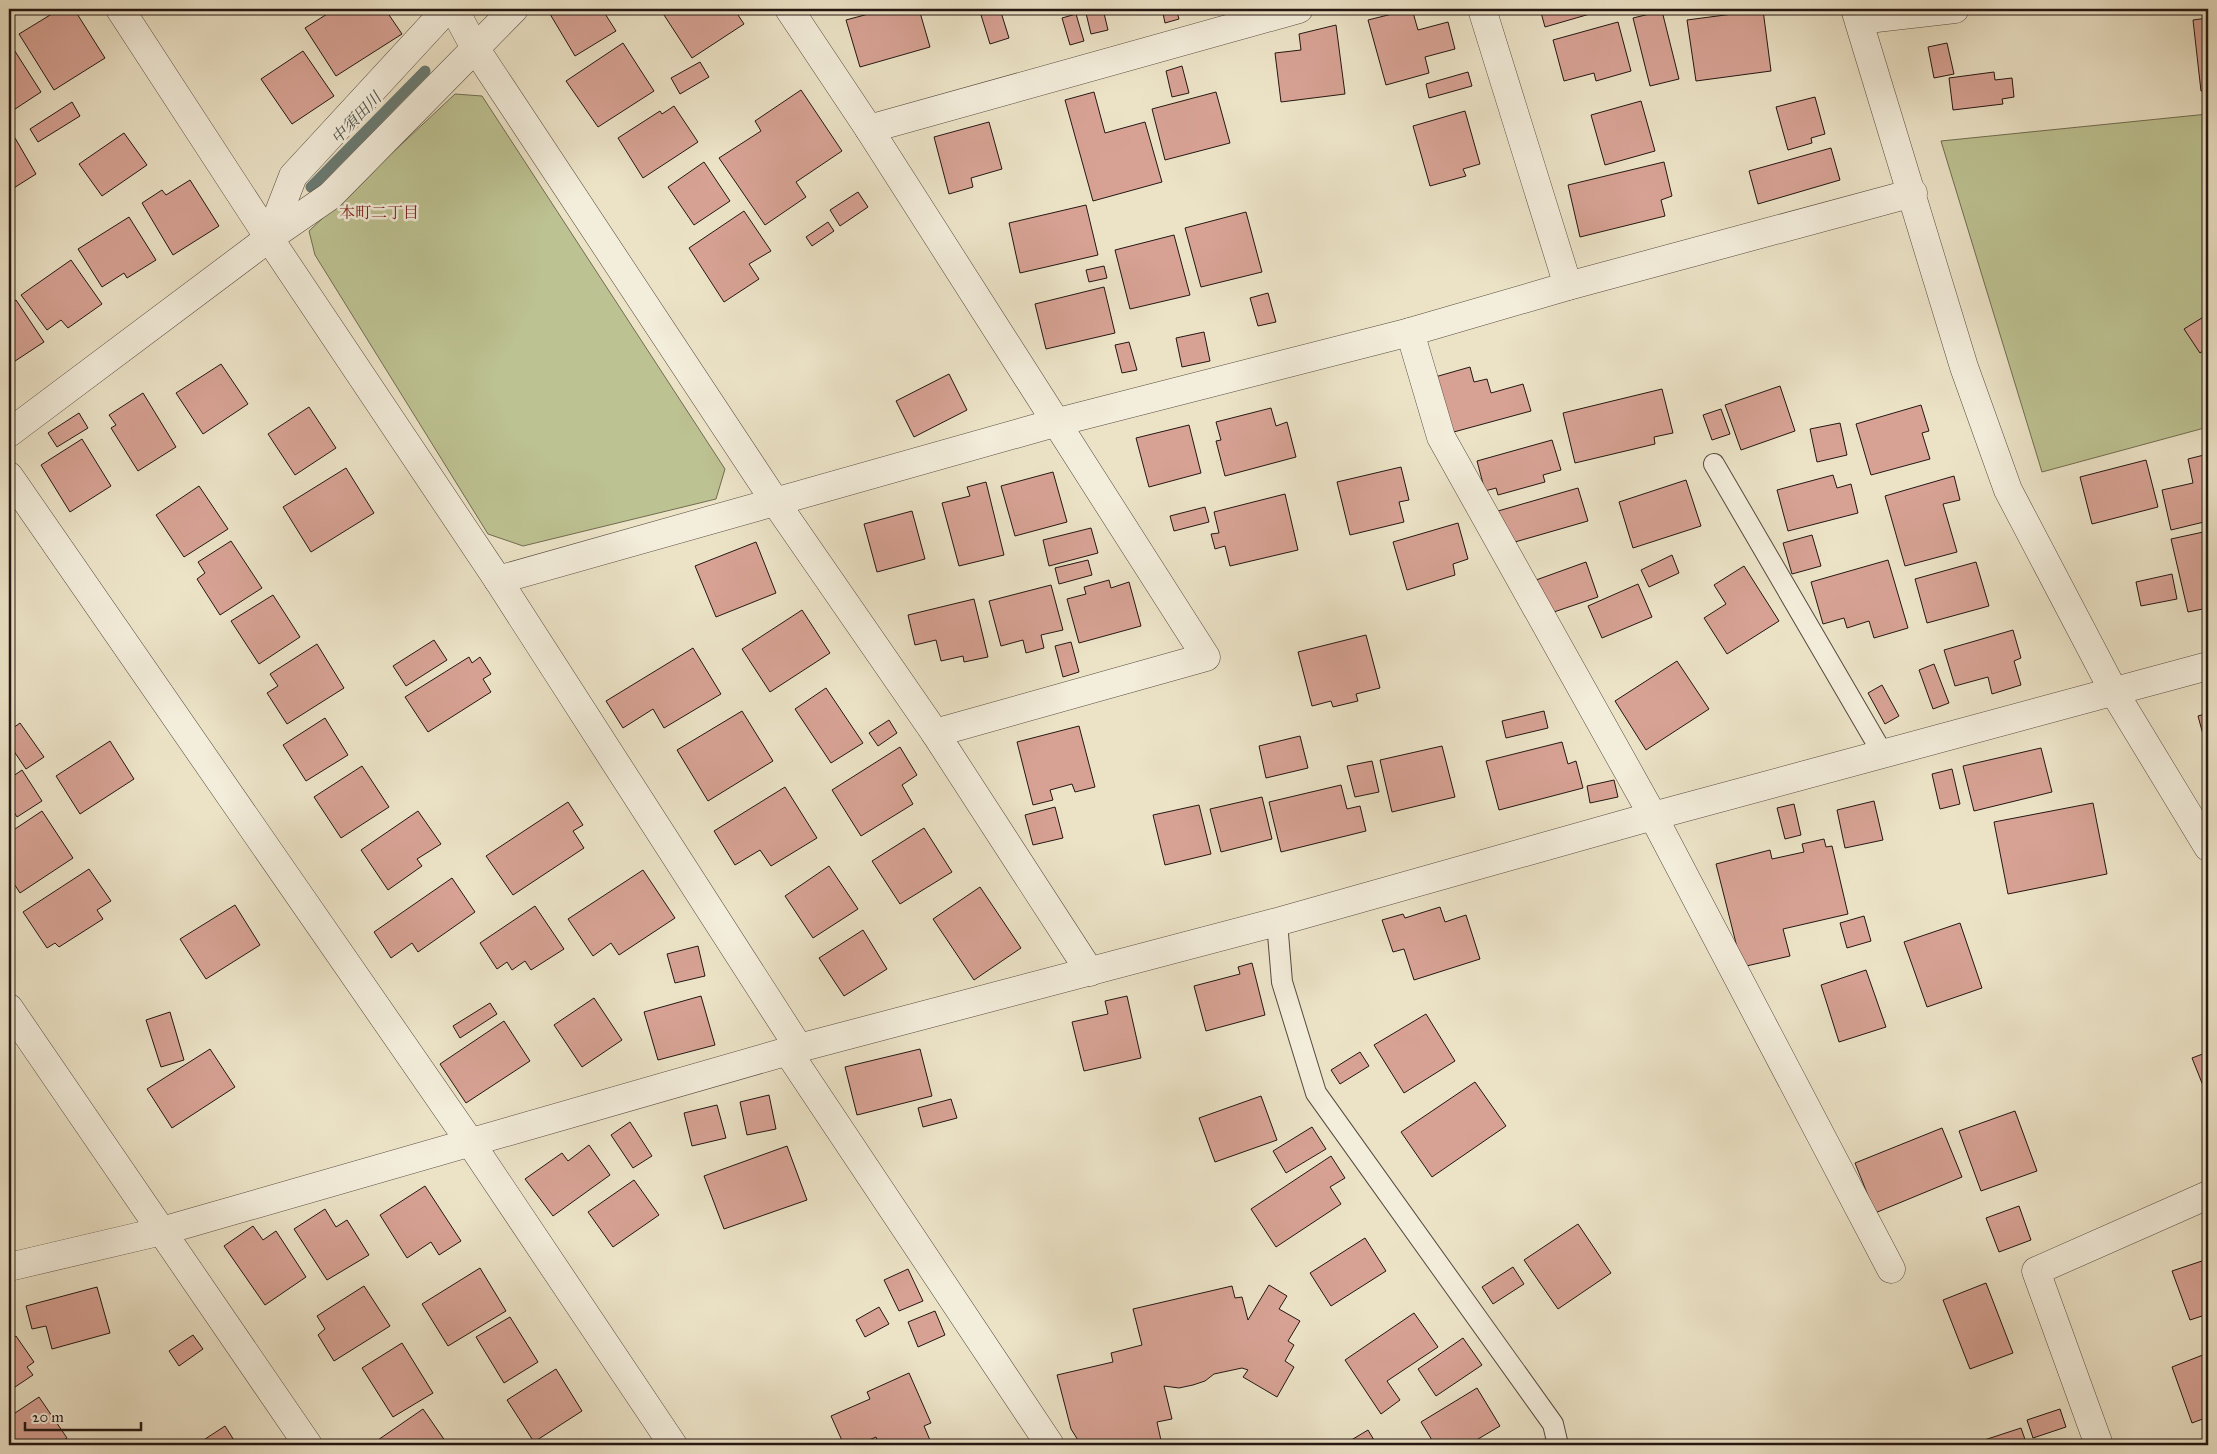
<svg xmlns="http://www.w3.org/2000/svg" width="2217" height="1454" viewBox="0 0 2217 1454" font-family="'IM FELL Great Primer','Noto Serif JP',serif">
	<rect width="100%" height="100%" fill="#ece3c7"/>
	<filter id="stains"><feTurbulence type="fractalNoise" baseFrequency=".004" numOctaves="4"/><feColorMatrix values="0 0 0 0 .2 0 0 0 0 .09 0 0 0 0 .02 0 0 0 .5 -.17"/></filter>
	<radialGradient id="worn" r=".72"><stop offset=".6" stop-color="#630" stop-opacity="0"/><stop offset="1" stop-color="#630" stop-opacity=".3"/></radialGradient>
	<g fill="#bdc292" stroke="#706c52">
		<polygon points="455,94 482,96 725,469 716,499 523,546 488,534 315,255 309,231"/>
		<polygon points="2208,114 2208,427 2042,472 1941,141"/>
	</g>
	<g fill="none" stroke-linecap="round" stroke-linejoin="round">
		<polyline stroke="#6a7b73" stroke-width="11" points="311,187 425,71"/>
	</g>
	<g fill="#d7a294" stroke="#241712">
		<polygon points="60,9 74,9 105,58 54,90 19,34"/>
		<polygon points="335,9 385,9 402,34 336,76 305,28"/>
		<polygon points="547,9 602,9 616,31 575,56"/>
		<polygon points="673,9 734,9 744,24 692,58 664,15"/>
		<polygon points="887,9 919,9 930,47 860,67 846,20"/>
		<polygon points="1000,9 1009,38 990,44 981,15"/>
		<polygon points="1085,9 1103,9 1108,30 1091,34"/>
		<polygon points="1162,9 1176,9 1179,19 1165,23"/>
		<polygon points="1412,9 1418,30 1448,22 1455,49 1425,57 1429,73 1386,85 1368,20"/>
		<polygon points="1540,9 1607,9 1545,27"/>
		<polygon points="1763,10 1771,71 1696,81 1687,20"/>
		<polygon points="1662,11 1679,79 1650,86 1633,18"/>
		<polygon points="1076,14 1084,41 1070,45 1062,18"/>
		<polygon points="2208,18 2208,90 2201,91 2193,20"/>
		<polygon points="1618,22 1631,71 1596,81 1594,73 1564,81 1553,40"/>
		<polygon points="1336,25 1345,94 1281,102 1275,53 1301,50 1299,34"/>
		<polygon points="623,43 654,91 598,127 566,81"/>
		<polygon points="1947,43 1954,74 1934,78 1928,47"/>
		<polygon points="11,45 41,92 9,113 9,46"/>
		<polygon points="303,51 334,96 292,124 261,79"/>
		<polygon points="700,62 709,77 680,94 671,78"/>
		<polygon points="1182,66 1189,93 1172,97 1166,71"/>
		<polygon points="1468,72 1472,86 1429,98 1426,84"/>
		<polygon points="1994,72 1995,80 2012,78 2014,97 2002,99 2003,104 1953,110 1949,78"/>
		<polygon points="801,90 842,151 796,182 806,197 765,225 719,158 761,131 755,121"/>
		<polygon points="1094,92 1105,133 1145,122 1162,182 1093,201 1065,100"/>
		<polygon points="1216,92 1230,143 1165,160 1152,109"/>
		<polygon points="1815,97 1825,134 1811,138 1812,143 1788,150 1776,107"/>
		<polygon points="1641,101 1655,151 1605,165 1591,115"/>
		<polygon points="72,102 80,116 38,142 30,129"/>
		<polygon points="674,106 698,142 643,178 618,138 660,111 662,114"/>
		<polygon points="1465,111 1480,164 1463,169 1466,176 1430,186 1413,126"/>
		<polygon points="989,122 1002,169 971,178 973,187 949,194 934,137"/>
		<polygon points="124,133 147,165 102,196 79,164"/>
		<polygon points="15,138 36,174 9,191 9,142"/>
		<polygon points="1831,148 1840,180 1758,204 1749,171"/>
		<polygon points="704,162 730,201 694,225 668,187"/>
		<polygon points="1664,162 1672,196 1661,200 1665,216 1580,237 1568,185"/>
		<polygon points="190,180 219,226 173,255 142,203 162,190 166,195"/>
		<polygon points="858,192 868,207 840,226 830,210"/>
		<polygon points="1086,205 1098,255 1020,273 1009,223"/>
		<polygon points="744,211 771,251 749,264 759,279 724,302 689,248"/>
		<polygon points="1246,212 1262,272 1201,287 1185,228"/>
		<polygon points="129,217 156,260 127,278 124,273 102,287 78,249"/>
		<polygon points="828,222 834,231 812,246 806,237"/>
		<polygon points="1174,235 1190,295 1130,309 1115,250"/>
		<polygon points="71,260 102,304 68,328 61,320 47,330 21,295"/>
		<polygon points="1104,266 1107,278 1089,282 1086,270"/>
		<polygon points="1104,287 1115,333 1046,349 1035,304"/>
		<polygon points="1268,293 1276,322 1258,326 1250,298"/>
		<polygon points="16,300 44,342 9,365 9,305"/>
		<polygon points="2205,316 2208,322 2208,347 2200,353 2184,329"/>
		<polygon points="1204,332 1210,361 1182,367 1176,338"/>
		<polygon points="1129,342 1137,370 1122,373 1115,345"/>
		<polygon points="221,364 248,404 203,434 176,393"/>
		<polygon points="1470,367 1474,382 1487,379 1491,393 1523,384 1531,411 1450,433 1435,377"/>
		<polygon points="949,374 967,410 914,437 896,401"/>
		<polygon points="1780,386 1795,431 1741,450 1725,405"/>
		<polygon points="1662,389 1673,433 1654,437 1655,444 1575,463 1563,413"/>
		<polygon points="143,393 176,447 138,471 111,428 116,425 109,415"/>
		<polygon points="1921,405 1929,431 1922,433 1930,459 1871,475 1856,424"/>
		<polygon points="309,407 336,448 295,475 268,434"/>
		<polygon points="1271,408 1276,426 1287,422 1296,457 1225,476 1216,441 1221,440 1216,422"/>
		<polygon points="1721,409 1730,434 1712,440 1703,415"/>
		<polygon points="79,413 88,428 57,447 48,433"/>
		<polygon points="1840,423 1847,455 1817,462 1810,429"/>
		<polygon points="1189,425 1201,473 1149,487 1136,438"/>
		<polygon points="82,439 111,486 70,512 41,465"/>
		<polygon points="1552,440 1561,470 1543,475 1545,482 1498,495 1496,488 1485,491 1477,461"/>
		<polygon points="2208,454 2208,521 2171,530 2162,490 2193,483 2188,459"/>
		<polygon points="2146,460 2158,507 2092,524 2080,477"/>
		<polygon points="1401,467 1409,500 1399,502 1404,522 1350,535 1337,482"/>
		<polygon points="346,468 374,513 311,552 283,507"/>
		<polygon points="1053,472 1067,522 1015,536 1001,486"/>
		<polygon points="1833,475 1837,488 1851,484 1858,513 1788,531 1777,490"/>
		<polygon points="1954,476 1960,500 1943,504 1957,552 1905,566 1885,496"/>
		<polygon points="1686,480 1701,526 1633,548 1619,502"/>
		<polygon points="986,482 1004,555 959,566 942,503 970,496 967,487"/>
		<polygon points="199,486 228,529 184,557 156,515"/>
		<polygon points="1578,488 1588,521 1508,544 1498,511"/>
		<polygon points="1285,494 1298,550 1230,566 1225,546 1215,549 1211,534 1219,533 1214,512"/>
		<polygon points="1205,507 1209,522 1174,531 1170,516"/>
		<polygon points="912,511 925,559 877,572 864,524"/>
		<polygon points="1458,523 1468,559 1453,564 1455,575 1407,590 1393,542"/>
		<polygon points="1091,528 1098,553 1049,566 1043,540"/>
		<polygon points="2208,531 2208,608 2188,612 2171,539"/>
		<polygon points="1812,535 1821,566 1792,574 1783,543"/>
		<polygon points="231,541 262,588 220,615 197,579 205,573 198,562"/>
		<polygon points="756,542 776,593 716,617 695,566"/>
		<polygon points="1672,555 1679,573 1649,587 1641,570"/>
		<polygon points="1088,560 1092,575 1059,584 1055,568"/>
		<polygon points="1888,560 1908,628 1874,638 1869,621 1847,628 1844,618 1823,624 1811,582"/>
		<polygon points="1586,562 1598,597 1548,614 1536,580"/>
		<polygon points="1976,562 1989,606 1927,623 1915,579"/>
		<polygon points="1744,566 1779,621 1727,654 1704,618 1726,604 1714,585"/>
		<polygon points="2172,574 2177,599 2141,606 2136,582"/>
		<polygon points="1109,580 1111,588 1129,582 1141,626 1079,643 1067,599 1086,594 1084,587"/>
		<polygon points="1638,584 1652,617 1602,638 1588,606"/>
		<polygon points="1051,585 1063,630 1041,635 1044,648 1026,653 1023,640 1001,646 989,601"/>
		<polygon points="273,595 300,637 259,664 231,621"/>
		<polygon points="974,599 988,657 964,662 963,656 941,661 936,640 915,645 908,615"/>
		<polygon points="802,610 830,653 770,692 742,649"/>
		<polygon points="2013,630 2021,658 2014,661 2021,685 1992,694 1988,677 1955,686 1944,650"/>
		<polygon points="1366,635 1380,688 1356,694 1358,701 1333,707 1331,701 1312,706 1298,652"/>
		<polygon points="434,640 447,660 406,686 393,666"/>
		<polygon points="1071,642 1079,672 1063,677 1055,646"/>
		<polygon points="317,644 344,688 287,724 267,693 278,686 270,674"/>
		<polygon points="693,648 721,694 664,728 653,709 623,728 606,701"/>
		<polygon points="469,657 472,663 480,657 491,674 483,679 491,692 428,732 405,697"/>
		<polygon points="1677,661 1709,709 1646,750 1615,701"/>
		<polygon points="1934,664 1949,703 1933,709 1919,670"/>
		<polygon points="1882,685 1899,716 1885,724 1868,693"/>
		<polygon points="826,688 863,743 831,763 795,709"/>
		<polygon points="742,711 773,761 708,801 677,750"/>
		<polygon points="1544,711 1548,728 1506,738 1502,721"/>
		<polygon points="2208,713 2208,753 2198,716"/>
		<polygon points="325,718 348,755 306,781 283,745"/>
		<polygon points="889,720 897,733 878,746 869,733"/>
		<polygon points="20,723 44,757 26,769 9,744 9,731"/>
		<polygon points="1079,726 1095,787 1075,792 1072,784 1050,790 1053,800 1033,805 1017,742"/>
		<polygon points="1300,736 1308,768 1266,778 1259,746"/>
		<polygon points="110,741 134,779 80,814 56,776"/>
		<polygon points="1562,742 1568,764 1576,761 1583,788 1499,810 1486,761"/>
		<polygon points="1442,746 1455,797 1392,812 1380,760"/>
		<polygon points="900,747 917,775 902,785 913,804 861,836 832,790"/>
		<polygon points="2041,748 2052,792 1974,811 1963,766"/>
		<polygon points="1372,761 1379,792 1355,797 1347,766"/>
		<polygon points="362,766 389,807 341,838 314,797"/>
		<polygon points="1952,769 1960,804 1940,809 1932,774"/>
		<polygon points="22,770 42,801 17,817 9,804 9,779"/>
		<polygon points="1614,780 1618,797 1590,803 1587,786"/>
		<polygon points="1341,785 1347,809 1360,806 1366,831 1281,852 1269,802"/>
		<polygon points="785,787 817,838 771,866 760,850 735,865 714,831"/>
		<polygon points="1262,797 1272,839 1221,852 1210,809"/>
		<polygon points="1874,801 1883,840 1845,848 1837,810"/>
		<polygon points="568,802 583,825 573,831 584,848 513,895 486,856"/>
		<polygon points="2093,803 2107,874 2008,894 1994,822"/>
		<polygon points="1794,804 1801,835 1785,839 1777,808"/>
		<polygon points="1199,805 1211,854 1165,865 1153,815"/>
		<polygon points="1055,807 1063,838 1033,845 1025,815"/>
		<polygon points="42,811 73,858 20,893 9,876 9,833"/>
		<polygon points="418,811 441,844 417,859 422,866 388,890 361,850"/>
		<polygon points="924,828 952,872 900,904 872,861"/>
		<polygon points="1824,839 1826,847 1832,846 1848,914 1783,929 1790,956 1742,967 1716,864 1770,850 1772,859 1804,852 1802,844"/>
		<polygon points="829,866 858,909 813,938 785,896"/>
		<polygon points="89,869 111,901 97,910 103,919 59,947 55,943 47,948 23,912"/>
		<polygon points="643,870 675,918 619,955 611,943 593,956 568,919"/>
		<polygon points="452,878 475,912 418,952 412,943 391,958 374,932"/>
		<polygon points="980,887 1021,948 974,980 933,919"/>
		<polygon points="235,905 260,945 206,979 180,939"/>
		<polygon points="535,906 564,949 531,970 525,961 512,970 507,962 497,969 480,943"/>
		<polygon points="1440,907 1445,922 1466,915 1480,959 1414,980 1404,949 1393,952 1382,920 1403,914 1405,918"/>
		<polygon points="1864,916 1871,941 1847,948 1840,923"/>
		<polygon points="1960,923 1982,988 1927,1007 1904,942"/>
		<polygon points="863,930 887,969 844,996 819,958"/>
		<polygon points="698,946 705,976 675,983 667,954"/>
		<polygon points="1252,963 1265,1015 1206,1031 1194,986 1240,974 1238,967"/>
		<polygon points="1866,970 1886,1027 1839,1042 1821,985"/>
		<polygon points="701,996 715,1045 658,1060 644,1012"/>
		<polygon points="1127,996 1141,1058 1084,1071 1072,1022 1108,1014 1105,1001"/>
		<polygon points="594,998 622,1040 582,1067 554,1025"/>
		<polygon points="490,1003 497,1014 460,1038 453,1026"/>
		<polygon points="170,1012 184,1060 161,1067 146,1020"/>
		<polygon points="1426,1014 1455,1061 1404,1093 1374,1045"/>
		<polygon points="504,1021 530,1061 466,1103 440,1064"/>
		<polygon points="210,1049 235,1087 172,1128 147,1089"/>
		<polygon points="920,1049 932,1096 857,1115 845,1067"/>
		<polygon points="1360,1052 1369,1066 1340,1084 1331,1070"/>
		<polygon points="2208,1052 2208,1098 2192,1058"/>
		<polygon points="1475,1082 1506,1126 1432,1177 1401,1132"/>
		<polygon points="769,1095 776,1129 747,1135 740,1102"/>
		<polygon points="1261,1096 1277,1140 1215,1162 1199,1118"/>
		<polygon points="951,1099 957,1118 923,1127 918,1108"/>
		<polygon points="717,1105 726,1138 692,1146 684,1113"/>
		<polygon points="2015,1111 2037,1171 1981,1191 1959,1131"/>
		<polygon points="630,1122 652,1156 633,1168 611,1135"/>
		<polygon points="1312,1127 1326,1149 1286,1173 1273,1151"/>
		<polygon points="1942,1128 1962,1177 1875,1213 1855,1163"/>
		<polygon points="589,1145 610,1175 553,1216 525,1179 562,1153 568,1161"/>
		<polygon points="787,1146 807,1200 724,1229 704,1176"/>
		<polygon points="1331,1156 1345,1178 1330,1187 1341,1204 1276,1247 1251,1209"/>
		<polygon points="634,1180 659,1215 613,1247 588,1212"/>
		<polygon points="425,1186 461,1241 439,1255 431,1242 407,1258 380,1215"/>
		<polygon points="2019,1206 2031,1240 1999,1252 1986,1218"/>
		<polygon points="325,1209 336,1227 347,1220 369,1255 327,1280 294,1229"/>
		<polygon points="1578,1224 1611,1273 1558,1309 1524,1260"/>
		<polygon points="253,1226 263,1240 276,1231 306,1277 265,1305 224,1246"/>
		<polygon points="1365,1238 1386,1271 1331,1306 1310,1273"/>
		<polygon points="2208,1259 2208,1314 2190,1320 2172,1271"/>
		<polygon points="1513,1267 1524,1284 1493,1304 1482,1287"/>
		<polygon points="480,1268 506,1311 448,1346 422,1304"/>
		<polygon points="908,1269 923,1301 899,1311 884,1280"/>
		<polygon points="1986,1283 2013,1353 1970,1369 1943,1300"/>
		<polygon points="1269,1285 1287,1296 1279,1309 1300,1321 1288,1341 1294,1345 1285,1361 1294,1367 1277,1397 1243,1377 1248,1370 1242,1368 1214,1374 1205,1381 1193,1385 1179,1388 1164,1386 1172,1419 1157,1422 1162,1445 1081,1445 1071,1429 1057,1375 1113,1362 1111,1353 1142,1345 1133,1309 1232,1286 1235,1298 1242,1297 1248,1320"/>
		<polygon points="364,1286 390,1326 334,1361 318,1335 325,1329 317,1316"/>
		<polygon points="97,1287 110,1333 52,1349 46,1326 32,1329 26,1306"/>
		<polygon points="879,1307 889,1324 865,1337 856,1320"/>
		<polygon points="935,1311 945,1335 918,1347 908,1322"/>
		<polygon points="1414,1313 1438,1347 1387,1381 1400,1400 1381,1414 1345,1360"/>
		<polygon points="510,1317 538,1362 504,1383 476,1337"/>
		<polygon points="193,1335 203,1349 179,1366 169,1351"/>
		<polygon points="16,1336 34,1362 27,1367 33,1375 9,1391 9,1341"/>
		<polygon points="1463,1338 1482,1365 1436,1396 1418,1369"/>
		<polygon points="402,1343 433,1393 393,1417 362,1368"/>
		<polygon points="2208,1353 2208,1417 2192,1423 2172,1367"/>
		<polygon points="556,1369 582,1411 534,1442 507,1400"/>
		<polygon points="909,1373 931,1423 924,1426 932,1445 879,1445 876,1437 857,1445 844,1445 831,1416 870,1399 867,1392"/>
		<polygon points="1477,1388 1500,1426 1468,1445 1435,1445 1421,1422"/>
		<polygon points="39,1397 67,1438 56,1445 9,1445 9,1417"/>
		<polygon points="423,1409 448,1445 378,1445 375,1442"/>
		<polygon points="2060,1409 2066,1427 2033,1438 2027,1420"/>
		<polygon points="225,1426 237,1445 196,1445"/>
		<polygon points="2021,1428 2027,1445 2037,1441 2039,1445 1969,1445"/>
		<polygon points="1368,1430 1377,1445 1343,1445"/>
	</g>
	<g fill="none" stroke-linecap="round" stroke-linejoin="round">
		<g stroke="#564a3f" stroke-width="22">
			<g id="service">
				<polyline points="1714,464 1883,754"/>
				<polyline points="1277,922 1282,982 1316,1093 1553,1424 1558,1445"/>
			</g>
		</g>
		<g stroke="#564a3f" stroke-width="29">
			<g id="minor">
				<polyline points="120,9 269,238 498,580 799,1048"/>
				<polyline points="454,9 475,48 776,503 935,733 1090,972"/>
				<polyline points="789,9 869,129 1206,657 935,733"/>
				<polyline points="1482,9 1568,286"/>
				<polyline points="1859,20 1955,9"/>
				<polyline points="869,129 1299,9"/>
				<polyline points="269,238 330,196 514,9"/>
				<polyline points="1410,332 1441,437 1653,816 1891,1269"/>
				<polyline points="9,433 269,238 293,176 447,9"/>
				<polyline points="9,476 470,1142 673,1445"/>
				<polyline points="498,580 1058,422 1410,332 1568,286 1913,193"/>
				<polyline points="9,1008 308,1445"/>
				<polyline points="788,1052 1050,1445"/>
				<polyline points="9,1267 162,1231 799,1048 1277,922 1653,816 2208,666"/>
				<polyline points="2099,1445 2036,1271 2208,1195"/>
			</g>
		</g>
		<g stroke="#564a3f" stroke-width="29">
			<polyline id="tertiary" points="1855,9 1964,367 2008,490 2114,692 2208,847"/>
		</g>
		<use href="#service" stroke="#f3eddb" stroke-width="20"/>
		<use href="#minor" stroke="#f3eddb" stroke-width="28"/>
		<use href="#tertiary" stroke="#f3eddb" stroke-width="28"/>
	</g>
	<g text-anchor="middle" dominant-baseline="central" stroke-width="5" stroke-linejoin="round" paint-order="stroke">
		<g font-size="16" font-style="italic" fill="#4d514a" stroke="#f3eddb">
			<text transform="translate(356 118) rotate(-46)">中須田川</text>
		</g>
		<g font-size="16" fill="#7a1f14" stroke="#f3eddb">
			<text x="379" y="212">本町二丁目</text>
		</g>
	</g>
	<rect width="2217" height="1454" fill="none" stroke="#ece3c7" stroke-width="30"/>
	<rect x="10" y="10" width="2197" height="1434" fill="none" stroke="#241712" stroke-width="2.5"/>
	<rect x="15" y="15" width="2187" height="1424" fill="none" stroke="#241712"/>
	<path d="M25 1422v8h116v-8" fill="none" stroke="#241712" stroke-width="2.5"/>
	<text x="32" y="1422" font-size="15" fill="#241712" stroke="#f3eddb" stroke-width="4" paint-order="stroke">20 m</text>
	<rect width="100%" height="100%" filter="url(#stains)"/>
	<rect width="100%" height="100%" fill="url(#worn)"/>
</svg>
